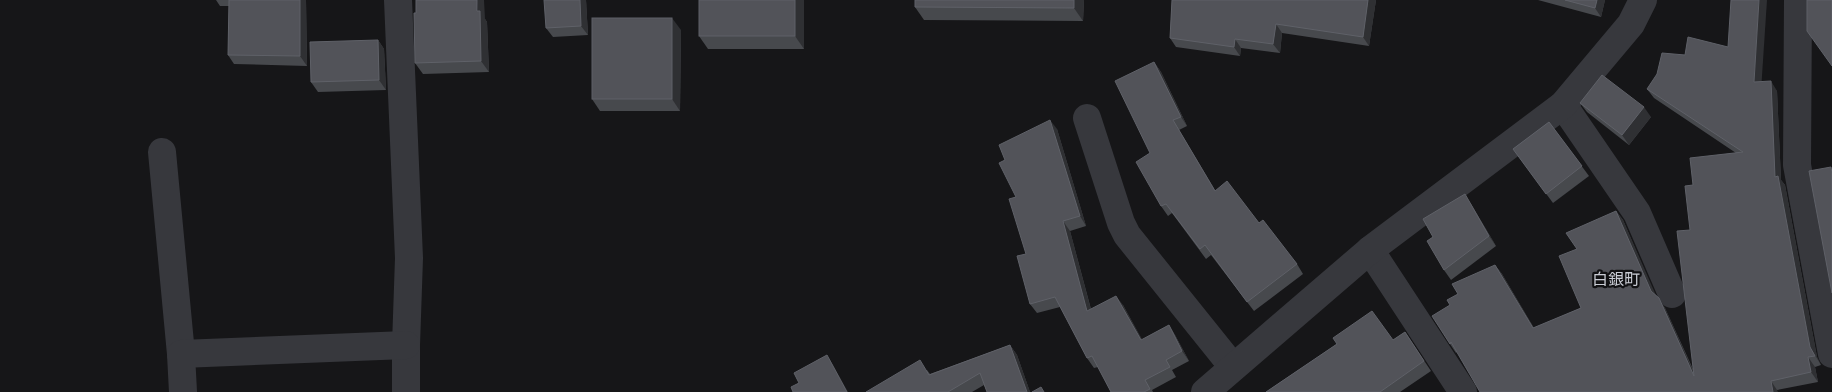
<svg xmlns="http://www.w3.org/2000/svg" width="1832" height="392" viewBox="0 0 1832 392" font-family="Ubuntu,'Noto Sans JP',sans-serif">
	<rect width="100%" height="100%" fill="#161618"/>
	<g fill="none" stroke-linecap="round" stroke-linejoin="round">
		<g stroke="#37383d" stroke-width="28">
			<polyline points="398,0 409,258 406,345 406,392"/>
			<polyline points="1798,0 1797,165 1832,354"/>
			<polyline points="1563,105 1637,213 1672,294"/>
			<polyline points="1087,118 1121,223 1127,235 1233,367"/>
			<polyline points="162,152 181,354"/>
			<polyline points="1370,250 1463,392"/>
			<polyline points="183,392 181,354 406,345"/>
			<polyline points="1205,392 1370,250 1563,105 1631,24 1643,0"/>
		</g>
	</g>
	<g fill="#47494d">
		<polygon points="216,0 306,0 307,66 234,64 228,55 229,6 220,6"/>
		<polygon points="586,0 588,35 553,37 546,28"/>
		<polygon points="804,0 804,49 708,49 699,36"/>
		<polygon points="915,0 1084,0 1083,21 924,20 915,7"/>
		<polygon points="1172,0 1376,0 1369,46 1282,33 1280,53 1241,48 1240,56 1176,47 1170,38"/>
		<polygon points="1538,0 1605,0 1601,17"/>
		<polygon points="485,19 487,22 489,72 423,74 415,63"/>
		<polygon points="681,30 680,111 600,111 592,99"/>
		<polygon points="378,40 384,49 386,90 318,92 311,82"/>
		<polygon points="1154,62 1161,72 1187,126 1179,130 1215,190 1259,223 1297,264 1303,274 1254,311 1211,255 1206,259 1172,213 1168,216 1161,206 1150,153"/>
		<polygon points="1761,82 1777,91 1781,180 1785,185 1817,357 1821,365 1815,367 1818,382 1777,390 1457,352 1456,353 1450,344 1450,305 1458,294 1495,265 1502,274 1534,328 1581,308 1577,249 1616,211 1623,220 1655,295 1665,308 1693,369 1690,230 1693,185 1736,153 1654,98 1647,89"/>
		<polygon points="1580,103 1651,117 1629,145 1587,112"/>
		<polygon points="1549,122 1589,176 1553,203 1513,149"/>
		<polygon points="1057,129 1086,226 1070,231 1091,309 1123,305 1142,340 1169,325 1175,335 1189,361 1172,370 1176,377 1152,390 1153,392 1111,392 1098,367 1094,368 1087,358 1060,307 1037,313 1030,304 1026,254 1016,197"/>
		<polygon points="1471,204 1496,246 1451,280 1444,270 1433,237"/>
		<polygon points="1405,332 1431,371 1400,392 1266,392 1337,344 1393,340"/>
		<polygon points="1010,345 1017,355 1030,392 987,392 984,385 972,392 866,392 927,370 930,374"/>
	</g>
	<g fill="#2f3033">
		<polygon points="300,0 306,0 307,66 300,56"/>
		<polygon points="477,0 484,0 485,19 487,22 489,72 481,61"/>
		<polygon points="580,0 586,0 588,35 581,26"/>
		<polygon points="795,0 804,0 804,49 795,36"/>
		<polygon points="1074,0 1084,0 1083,21 1074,8"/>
		<polygon points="1368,0 1376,0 1369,46 1363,37"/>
		<polygon points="1597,0 1605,0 1601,17 1595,8"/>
		<polygon points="1759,0 1767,0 1761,91 1754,82"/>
		<polygon points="672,18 681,30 680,111 672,99"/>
		<polygon points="1276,24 1282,33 1280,53 1273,44"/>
		<polygon points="1235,39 1241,48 1240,56 1234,47"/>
		<polygon points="378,40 384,49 386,90 379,80"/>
		<polygon points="1154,62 1161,72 1187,126 1181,117"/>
		<polygon points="1771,81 1777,91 1781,180 1785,185 1817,357 1821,365 1810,347 1775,177"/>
		<polygon points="1644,107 1651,117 1629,145 1622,135"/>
		<polygon points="1050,120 1057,129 1086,226 1080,216"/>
		<polygon points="1173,120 1221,200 1215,191"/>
		<polygon points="1465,194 1471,204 1496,246 1489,236"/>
		<polygon points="1616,211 1623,220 1658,300 1651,291"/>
		<polygon points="1063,221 1070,231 1094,321 1087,311"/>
		<polygon points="1495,265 1502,274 1539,337 1533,328"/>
		<polygon points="1116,296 1123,305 1148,350 1141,340"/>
		<polygon points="1659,298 1665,308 1700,386 1694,376"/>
		<polygon points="1169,325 1175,335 1189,361 1182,351"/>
		<polygon points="1010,345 1017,355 1030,392 1027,392"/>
		<polygon points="827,355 833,365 848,392 847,392"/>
		<polygon points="1808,357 1815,367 1818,382 1811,372"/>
		<polygon points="1771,381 1777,390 1778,392 1773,392"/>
	</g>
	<g fill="#525359" stroke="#5f6168">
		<polygon points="229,0 300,0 300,56 228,55"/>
		<polygon points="416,0 477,0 477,11 480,11 481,61 415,63 414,13 416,13"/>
		<polygon points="544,0 580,0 581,26 546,28"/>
		<rect x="699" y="0" width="96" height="36"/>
		<polygon points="915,0 1074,0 1074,8 915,7"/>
		<polygon points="1172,0 1368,0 1363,37 1276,24 1273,44 1235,39 1234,47 1170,38"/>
		<polygon points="1565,0 1597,0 1595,8"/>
		<polygon points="1731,0 1759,0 1754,82 1771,81 1775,177 1778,176 1810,347 1815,356 1808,357 1811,372 1771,381 1773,392 1480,392 1451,342 1450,344 1432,316 1450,305 1447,300 1458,294 1452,284 1495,265 1533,328 1581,308 1559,256 1577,249 1566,233 1616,211 1651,291 1659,298 1694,376 1677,231 1690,230 1685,186 1693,185 1690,158 1743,152 1647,89 1657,74 1662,53 1685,55 1688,37 1728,47"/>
		<polygon points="1807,0 1832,0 1832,66 1807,31"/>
		<rect x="592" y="18" width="80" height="81"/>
		<polygon points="378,40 379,80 311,82 310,42"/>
		<polygon points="1154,62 1181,117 1173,120 1215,191 1227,181 1259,223 1263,220 1297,264 1247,302 1205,245 1200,249 1166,204 1161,206 1136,162 1150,153 1115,81"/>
		<polygon points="1602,75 1644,107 1622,135 1580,103"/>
		<polygon points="1050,120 1080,216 1063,221 1087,311 1116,296 1141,340 1169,325 1182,351 1166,360 1170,367 1145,380 1150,389 1144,392 1111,392 1092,356 1087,358 1055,297 1030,304 1017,256 1026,254 1009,199 1016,197 999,163 1005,160 999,145"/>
		<polygon points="1549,122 1582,166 1546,194 1513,149"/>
		<polygon points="1831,167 1832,173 1832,293 1809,171"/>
		<polygon points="1465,194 1489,236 1444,270 1427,241 1433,237 1423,219"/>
		<polygon points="1372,311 1393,340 1405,332 1424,361 1380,392 1266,392 1337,344 1333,338"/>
		<polygon points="1010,345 1027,392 987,392 980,373 948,392 866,392 920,360 929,375"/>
		<polygon points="827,355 847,392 793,392 791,387 799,383 794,373"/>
		<polygon points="1041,387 1044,392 1032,392"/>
	</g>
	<g text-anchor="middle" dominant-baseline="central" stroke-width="4.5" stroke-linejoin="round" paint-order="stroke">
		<g font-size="16" fill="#c9ccd4" stroke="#111113">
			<text x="1616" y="279">白銀町</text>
		</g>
	</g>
</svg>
